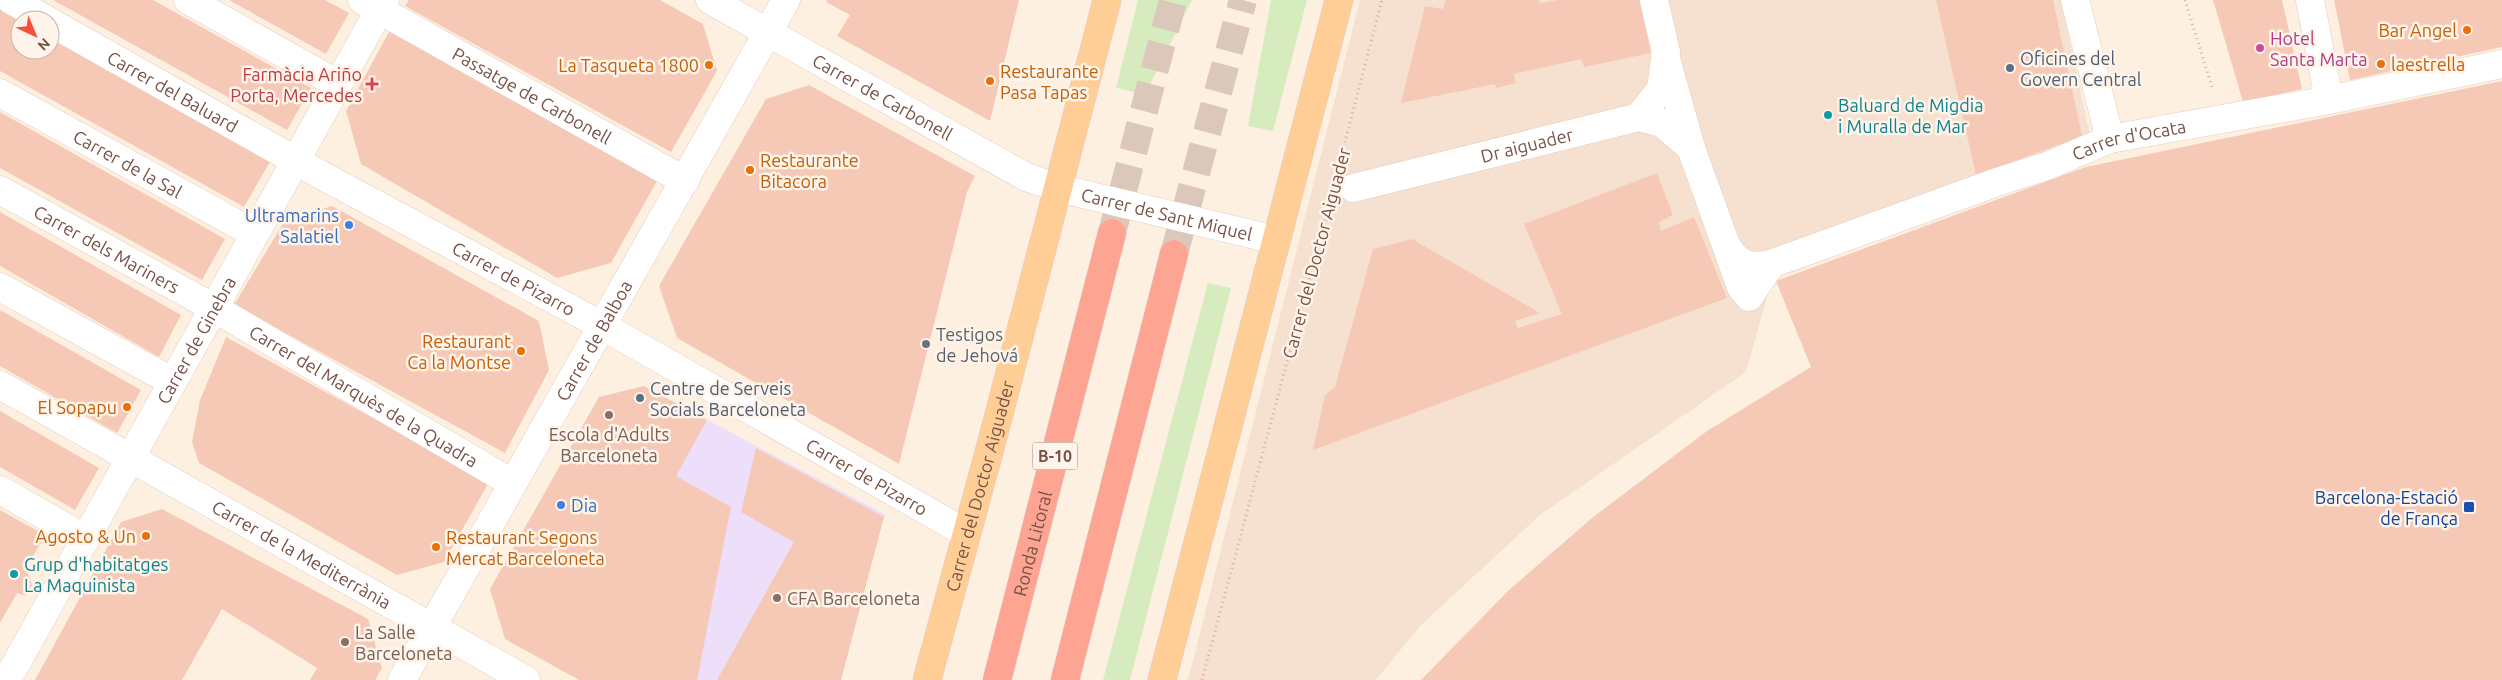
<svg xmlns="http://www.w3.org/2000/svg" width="2502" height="680" viewBox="0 0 2502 680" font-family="Ubuntu,sans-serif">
	<rect width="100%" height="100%" fill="#fef0e1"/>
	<polygon fill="#f6e0cf" points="1360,0 2061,0 2095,159 1772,279 1746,372 1540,515 1420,626 1376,680 1188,680"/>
	<polygon fill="#eddefa" points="644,386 886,515 794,680 697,680 583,425 599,397"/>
	<g fill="#d6ecbe">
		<polygon points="1138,0 1192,0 1145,94 1116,88"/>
		<polygon points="1271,0 1307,0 1273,131 1248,126"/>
		<polygon points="1208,283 1231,288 1130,680 1103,680"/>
	</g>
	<g fill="#f6c9b6">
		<polygon points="53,0 153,0 311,88 287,130"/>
		<polygon points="229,0 325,0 349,13 326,54"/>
		<polygon points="409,0 660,0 703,24 717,71 671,152 405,6"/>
		<polygon points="827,0 1019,0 990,121 837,36 850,15 826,2"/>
		<polygon points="1446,0 1539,0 1540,3 1559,0 1639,0 1651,53 1584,67 1581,59 1514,74 1516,83 1496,88 1495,84 1401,103 1425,6 1443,9"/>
		<polygon points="1936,0 2053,0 2082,136 1976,175"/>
		<polygon points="2213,0 2282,0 2302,89 2243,102"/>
		<polygon points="2334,0 2502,0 2502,47 2350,80"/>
		<polygon points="0,10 20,21 20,50 50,50 50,38 271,160 244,207 0,71"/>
		<polygon points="390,30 657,181 611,263 557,278 361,164 346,111"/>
		<polygon points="2502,81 2502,680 1421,680 1509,590 1592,518 1707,431 1811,367 1776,281 2086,167"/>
		<polygon points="809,85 975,176 967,192 899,464 677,338 659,286 766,99"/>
		<polygon points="0,112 225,239 202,280 0,168"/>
		<polygon points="1657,173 1673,215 1659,222 1661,231 1694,217 1727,298 1313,450 1325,395 1335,387 1373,249 1412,239 1540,313 1515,321 1518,328 1562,314 1524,224"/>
		<polygon points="332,206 539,321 549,370 505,453 234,305 284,222"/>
		<polygon points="0,212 181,315 159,357 0,266"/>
		<polygon points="0,310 141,390 117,433 0,366"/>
		<polygon points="226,337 489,482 444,562 397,575 199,463 192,442 200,400"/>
		<polygon points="644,386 707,420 676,476 731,507 697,680 579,680 505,639 490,589 599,397"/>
		<polygon points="0,411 99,468 75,510 0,467"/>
		<polygon points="756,448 884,517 841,680 717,680 794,542 741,512"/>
		<polygon points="162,509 368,619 382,668 375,680 310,680 317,668 222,609 182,680 35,680 121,522"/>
		<polygon points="0,510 45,535 31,560 24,563 32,585 26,596 17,593 0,623"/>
	</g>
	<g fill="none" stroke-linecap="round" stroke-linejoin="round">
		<g stroke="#dcc8ba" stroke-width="28" stroke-dasharray="28 14" stroke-linecap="butt">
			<polyline points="1112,233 1173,0"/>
			<polyline points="1174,254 1243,0"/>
		</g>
		<g stroke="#e5cdbf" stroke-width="29">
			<g id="minor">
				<polyline points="11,0 47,20"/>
				<polyline points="188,0 338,84"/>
				<path id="s1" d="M 362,0 L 685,181"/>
				<path id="s2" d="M 710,0 L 1026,177 L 1058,188 L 1276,240"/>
				<polyline points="2075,0 2110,139"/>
				<polyline points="2310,0 2329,100"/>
				<path id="s3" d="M 50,22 L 323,176 L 601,325 L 966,533"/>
				<polyline points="1665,55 1691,148 1741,287 1749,297 1771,264"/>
				<path id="s4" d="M 0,93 L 255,234"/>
				<polyline points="1639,117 1661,89 1666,52 1654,0"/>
				<path id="s5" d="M 1353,188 L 1639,117 L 1662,123 L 1691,148"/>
				<path id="s6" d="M 0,190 L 214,308 L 512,483"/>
				<path id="s7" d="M 1727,247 C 1741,266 1748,268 1771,264 L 2000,181 L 2047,166 L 2110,139 L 2329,100 L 2502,64"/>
				<polyline points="0,287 173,382"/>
				<path id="s8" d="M 0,385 L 526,680"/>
				<polyline points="0,490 86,539"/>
				<path id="s9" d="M 7,680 L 385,0"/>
				<path id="s10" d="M 402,680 L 786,0"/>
			</g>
		</g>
		<g stroke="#dcd2cf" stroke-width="29">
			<g id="major">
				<path id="s11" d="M 927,680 L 992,441 L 1107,0"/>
				<polyline points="1162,680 1339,0"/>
			</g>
		</g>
		<g stroke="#dcd2cf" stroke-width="29">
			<g id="highway">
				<path id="s12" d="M 997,680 L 1112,233"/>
				<polyline points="1065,680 1174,254"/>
			</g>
		</g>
		<g stroke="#daac99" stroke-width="3" stroke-dasharray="1 4" stroke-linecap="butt">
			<polyline points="2185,0 2212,87"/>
			<polyline points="1341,157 1382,0"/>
			<polyline points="1202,680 1328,209"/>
		</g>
		<use href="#minor" stroke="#fff" stroke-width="28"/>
		<use href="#major" stroke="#ffce97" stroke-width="28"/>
		<use href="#highway" stroke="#fda492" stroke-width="28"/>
	</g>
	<g fill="#e8710a" stroke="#fff4e9" stroke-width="2">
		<circle cx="2467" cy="30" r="5"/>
		<circle cx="2381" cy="64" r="5"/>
		<circle cx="709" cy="65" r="5"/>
		<circle cx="990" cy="81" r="5"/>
		<circle cx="750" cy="170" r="5"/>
		<circle cx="521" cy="351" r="5"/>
		<circle cx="127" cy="407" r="5"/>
		<circle cx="146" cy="536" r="5"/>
		<circle cx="436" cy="547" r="5"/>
	</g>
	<circle fill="#d1479c" stroke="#fff4e9" stroke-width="2" cx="2260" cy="48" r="5"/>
	<g fill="#5c6f8a" stroke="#fff4e9" stroke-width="2">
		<circle cx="2010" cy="68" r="5"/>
		<circle cx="640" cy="398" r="5"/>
	</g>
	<path fill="#e0444e" stroke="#fff4e9" stroke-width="2" d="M369.5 76.5h5v5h5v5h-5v5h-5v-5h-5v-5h5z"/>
	<g fill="#0f9aa8" stroke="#fff4e9" stroke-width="2">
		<circle cx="1828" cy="115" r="5"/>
		<circle cx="14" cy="574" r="5"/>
	</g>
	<g fill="#3f7fe0" stroke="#fff4e9" stroke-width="2">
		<circle cx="349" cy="225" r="5"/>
		<circle cx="561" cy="505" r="5"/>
	</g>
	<circle fill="#6b7280" stroke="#fff4e9" stroke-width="2" cx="926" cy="344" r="5"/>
	<g fill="#8d6e63" stroke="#fff4e9" stroke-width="2">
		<circle cx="609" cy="415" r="5"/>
		<circle cx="777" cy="598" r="5"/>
		<circle cx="345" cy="642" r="5"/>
	</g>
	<rect fill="#1a4fb4" stroke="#fff4e9" stroke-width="2" x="2463" y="501" width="12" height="12" rx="2.5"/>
	<g text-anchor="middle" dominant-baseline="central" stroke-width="5" stroke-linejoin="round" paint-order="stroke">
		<rect fill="#fff4e9" stroke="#a08377" stroke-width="1" x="1032.5" y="442.5" width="45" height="27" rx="4"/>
		<g font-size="16" font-weight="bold" fill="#775246">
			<text x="1055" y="456">B-10</text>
		</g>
		<g font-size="18" fill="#c56008" stroke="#fff4e9" text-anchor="end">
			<text x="2457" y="30">Bar Angel</text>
			<text x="2391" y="64" text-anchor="start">laestrella</text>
			<text x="699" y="65">La Tasqueta 1800</text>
			<text x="1000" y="71" text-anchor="start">Restaurante<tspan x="1000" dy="21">Pasa Tapas</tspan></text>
			<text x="760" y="160" text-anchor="start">Restaurante<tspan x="760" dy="21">Bitacora</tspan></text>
			<text x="511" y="341">Restaurant<tspan x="511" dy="21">Ca la Montse</tspan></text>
			<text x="117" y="407">El Sopapu</text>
			<text x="136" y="536">Agosto &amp; Un</text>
			<text x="446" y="537" text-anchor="start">Restaurant Segons<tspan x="446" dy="21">Mercat Barceloneta</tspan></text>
		</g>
		<g font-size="18" fill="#b23c85" stroke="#fff4e9" text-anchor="start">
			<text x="2270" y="38">Hotel<tspan x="2270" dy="21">Santa Marta</tspan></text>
		</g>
		<g font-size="18" fill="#4e5e75" stroke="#fff4e9" text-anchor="start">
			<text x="2020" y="58">Oficines del<tspan x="2020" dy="21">Govern Central</tspan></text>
			<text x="650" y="388">Centre de Serveis<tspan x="650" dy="21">Socials Barceloneta</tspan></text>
		</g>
		<g font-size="18" fill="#be3a42" stroke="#fff4e9" text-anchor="end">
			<text x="362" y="74">Farmàcia Ariño<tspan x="362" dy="21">Porta, Mercedes</tspan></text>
		</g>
		<g font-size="18" fill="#775246" stroke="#fff4e9">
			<text stroke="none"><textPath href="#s3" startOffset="141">Carrer del Baluard</textPath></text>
			<text stroke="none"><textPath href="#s1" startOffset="195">Passatge de Carbonell</textPath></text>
			<text stroke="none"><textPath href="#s2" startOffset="198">Carrer de Carbonell</textPath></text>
			<text stroke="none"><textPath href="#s7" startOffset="431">Carrer d'Ocata</textPath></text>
			<text stroke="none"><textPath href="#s5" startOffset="179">Dr aiguader</textPath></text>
			<text stroke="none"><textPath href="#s4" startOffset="146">Carrer de la Sal</textPath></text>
			<text stroke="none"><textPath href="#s2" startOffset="508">Carrer de Sant Miquel</textPath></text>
			<text stroke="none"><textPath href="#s6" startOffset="122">Carrer dels Mariners</textPath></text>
			<text transform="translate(1316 253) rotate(-75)">Carrer del Doctor Aiguader</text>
			<text stroke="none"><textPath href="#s3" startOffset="530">Carrer de Pizarro</textPath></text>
			<text stroke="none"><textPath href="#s9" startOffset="389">Carrer de Ginebra</textPath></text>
			<text stroke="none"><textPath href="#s10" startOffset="390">Carrer de Balboa</textPath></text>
			<text stroke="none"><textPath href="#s6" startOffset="418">Carrer del Marquès de la Quadra</textPath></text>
			<text stroke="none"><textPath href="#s3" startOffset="935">Carrer de Pizarro</textPath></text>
			<text stroke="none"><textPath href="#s11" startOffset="201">Carrer del Doctor Aiguader</textPath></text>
			<text stroke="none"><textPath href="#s12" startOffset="141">Ronda Litoral</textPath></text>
			<text stroke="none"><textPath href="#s8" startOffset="346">Carrer de la Mediterrània</textPath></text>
		</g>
		<g font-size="18" fill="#0d838f" stroke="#fff4e9" text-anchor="start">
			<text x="1838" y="105">Baluard de Migdia<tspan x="1838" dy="21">i Muralla de Mar</tspan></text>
			<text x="24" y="564">Grup d'habitatges<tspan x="24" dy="21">La Maquinista</tspan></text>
		</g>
		<g font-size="18" fill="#366cbe" stroke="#fff4e9" text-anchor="end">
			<text x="339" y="215">Ultramarins<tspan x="339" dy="21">Salatiel</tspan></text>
			<text x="571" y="505" text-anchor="start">Dia</text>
		</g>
		<g font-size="18" fill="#5b616d" stroke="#fff4e9" text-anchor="start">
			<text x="936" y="334">Testigos<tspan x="936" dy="21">de Jehová</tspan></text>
		</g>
		<g font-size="18" fill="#785e54" stroke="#fff4e9" text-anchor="start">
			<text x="609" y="434" text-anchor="middle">Escola d'Adults<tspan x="609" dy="21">Barceloneta</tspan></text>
			<text x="787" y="598">CFA Barceloneta</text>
			<text x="355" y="632">La Salle<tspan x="355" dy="21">Barceloneta</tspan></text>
		</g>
		<g font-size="18" fill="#164399" stroke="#fff4e9" text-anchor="end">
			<text x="2458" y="497">Barcelona-Estació<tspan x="2458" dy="21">de França</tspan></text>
		</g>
	</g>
	<g transform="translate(35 35) rotate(136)"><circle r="24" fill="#fff4e9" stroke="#c9b3a8"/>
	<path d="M0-4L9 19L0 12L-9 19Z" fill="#f2523c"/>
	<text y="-8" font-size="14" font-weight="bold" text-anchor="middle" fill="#775246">N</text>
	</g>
</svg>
